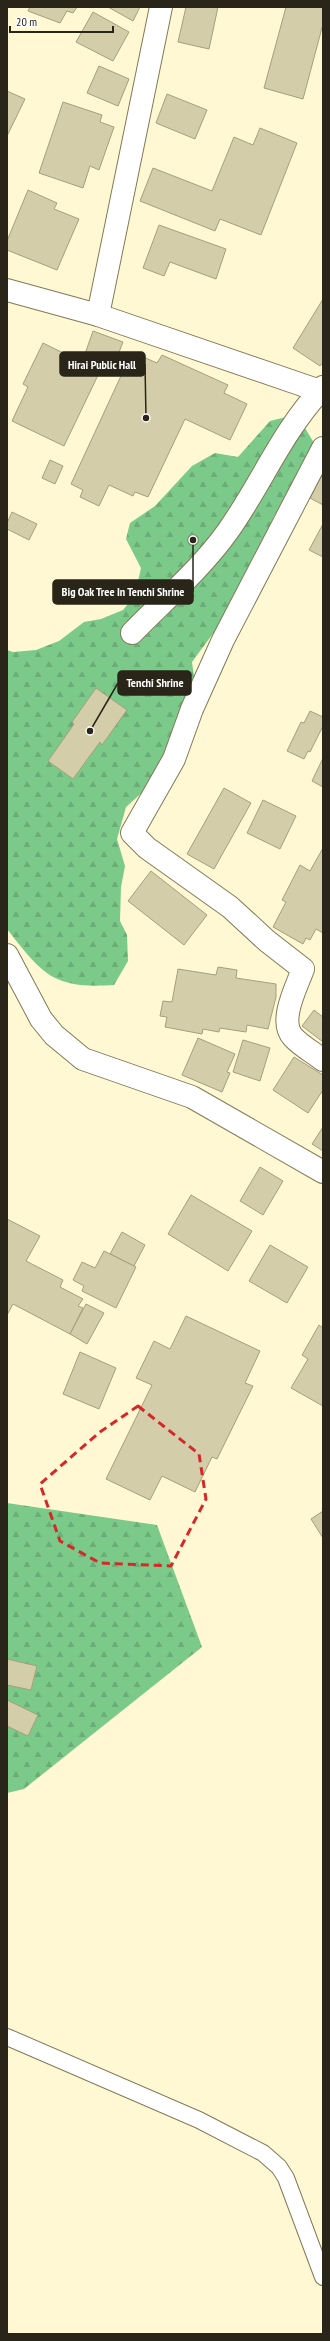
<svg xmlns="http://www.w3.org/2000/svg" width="330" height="2341" viewBox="0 0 330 2341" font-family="'PT Sans Narrow',sans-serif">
	<defs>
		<pattern id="forest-firs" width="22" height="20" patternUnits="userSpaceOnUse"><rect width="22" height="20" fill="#7bca89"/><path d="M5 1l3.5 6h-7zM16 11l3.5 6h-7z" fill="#6aad76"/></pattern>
	</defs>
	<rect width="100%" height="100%" fill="#fff8d3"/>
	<g fill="url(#forest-firs)">
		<path d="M 286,417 L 305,428 L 314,443 L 295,485 L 274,516 L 244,580 L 217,628 L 192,662 L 195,684 L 156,780 L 126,807 L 117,839 L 125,866 L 121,887 L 120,921 L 127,935 L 128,961 L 114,985 C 53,989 43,975 7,929 L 7,650 L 13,652 L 36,650 L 59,641 L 84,622 L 101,619 L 123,610 L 135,595 L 141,568 L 126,539 L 130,523 L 155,506 L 192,466 L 215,453 L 238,457 L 270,421 Z"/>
		<polygon points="7,1503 157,1525 202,1647 24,1789 7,1793"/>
	</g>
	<g fill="#d3cda9" stroke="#a69f7d">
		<polygon points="30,7 77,7 73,13 67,11 60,23 28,11"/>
		<polygon points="108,7 140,7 133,21"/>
		<polygon points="186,7 218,7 209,49 178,42"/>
		<polygon points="286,7 323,7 323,24 303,99 264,88"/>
		<polygon points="93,12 129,32 113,61 76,42"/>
		<polygon points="99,66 129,79 118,106 87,93"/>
		<polygon points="7,91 25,99 7,136"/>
		<polygon points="167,94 207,110 195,139 156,123"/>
		<polygon points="63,102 102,115 100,122 114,127 99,170 90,166 83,188 39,173"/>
		<polygon points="260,128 297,143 261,235 220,219 215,231 140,201 153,168 212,191 234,137 253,145"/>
		<polygon points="28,190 57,203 54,209 79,219 57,270 7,250 7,241"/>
		<polygon points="159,225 226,249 216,279 170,262 164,276 143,268"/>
		<polygon points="323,299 323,362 320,366 293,348"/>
		<polygon points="93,331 123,342 114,365 85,354"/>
		<polygon points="43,343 100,371 64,446 12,421 28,387 23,384"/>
		<polygon points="132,352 157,363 162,355 228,385 224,393 247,404 230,440 185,419 148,497 135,492 133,496 109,485 99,506 80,497 83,490 71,484"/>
		<polygon points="50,460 63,466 55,484 42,478"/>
		<polygon points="323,473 323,505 310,498"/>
		<polygon points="12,512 37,524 29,540 7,529 7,523"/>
		<polygon points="323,524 323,557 309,550"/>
		<polygon points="96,688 127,710 102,745 100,742 73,779 48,761 74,724 72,722"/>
		<polygon points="310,711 323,717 323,726 310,752 308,751 304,759 287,751 301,722 304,723"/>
		<polygon points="323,758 323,787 312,781"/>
		<polygon points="224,788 251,803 214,869 187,854"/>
		<polygon points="263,800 296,816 280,849 247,833"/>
		<polygon points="323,848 323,933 316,929 310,940 306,938 303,944 273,927 286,902 282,900 300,865 310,871"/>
		<polygon points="151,871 207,915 184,945 128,901"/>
		<polygon points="218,967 237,970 236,978 276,984 276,997 268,1029 247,1025 246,1032 220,1028 219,1032 203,1029 202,1034 165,1027 167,1017 160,1016 163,1001 172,1002 178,969 216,975"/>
		<polygon points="314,1010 323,1017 323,1042 302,1026"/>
		<polygon points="198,1038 235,1054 227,1072 230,1073 222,1092 182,1075"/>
		<polygon points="243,1040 270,1048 260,1081 233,1072"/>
		<polygon points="294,1057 323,1075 323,1090 308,1113 273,1090"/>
		<polygon points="323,1127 323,1151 312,1144"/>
		<polygon points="260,1167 283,1181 263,1215 240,1201"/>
		<polygon points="191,1195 252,1231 228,1271 168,1234"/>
		<polygon points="7,1219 40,1236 26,1261 63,1280 60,1287 83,1299 78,1306 83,1308 70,1334 13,1304 7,1315"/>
		<polygon points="122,1232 145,1245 134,1266 110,1254"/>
		<polygon points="270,1245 308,1267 287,1303 249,1281"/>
		<polygon points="104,1251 136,1267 116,1308 82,1291 84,1286 73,1280 82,1262 95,1268"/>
		<polygon points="86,1304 104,1313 87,1344 70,1334"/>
		<polygon points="186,1316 260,1351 245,1383 253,1386 217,1459 212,1457 195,1492 162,1476 150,1500 106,1479 152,1385 136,1378 154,1341 170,1349"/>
		<polygon points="319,1325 323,1328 323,1406 291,1388 308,1359 302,1355"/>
		<polygon points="80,1352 116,1368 99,1409 63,1394"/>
		<polygon points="323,1511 323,1538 311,1519"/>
		<polygon points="7,1659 37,1666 31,1690 7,1685"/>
		<polygon points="7,1700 38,1715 28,1736 7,1726"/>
	</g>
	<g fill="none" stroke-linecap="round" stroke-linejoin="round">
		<g stroke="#817a59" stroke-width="18">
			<polyline id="lane" points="7,2037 199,2120 263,2153 279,2167 286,2178 323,2277"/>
		</g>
		<g stroke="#817a59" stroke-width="24">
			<g id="street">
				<polyline points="7,290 98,315 320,391 323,387"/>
				<polyline points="98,315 161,7"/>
				<path d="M 323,448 L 223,640 L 192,709 L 174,759 L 132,833 L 147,848 L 230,907 L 267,941 L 303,969 C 297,986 278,1021 293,1037 C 301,1046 314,1053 323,1060"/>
				<path d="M 132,633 C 164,600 201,569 228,531 C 260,486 282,432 320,391 L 323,393"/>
				<polyline points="7,955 41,1019 54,1035 83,1059 192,1097 323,1172"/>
			</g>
		</g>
		<use href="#lane" stroke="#fff" stroke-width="16"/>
		<use href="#street" stroke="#fff" stroke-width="22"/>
	</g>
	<circle fill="#7a976f" cx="193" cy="540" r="6"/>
	<path fill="none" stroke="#d62828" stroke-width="3" stroke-dasharray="8 5" stroke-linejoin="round" d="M 138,1406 L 199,1454 L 206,1499 L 171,1566 L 100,1563 L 60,1541 L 40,1484 L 100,1432 Z"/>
	<path fill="none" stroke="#292619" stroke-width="1.5" d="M146 418L145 364M193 540L193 592M90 731L118 683"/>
	<g fill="#292619" stroke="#fff" stroke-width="1.5">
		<circle cx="146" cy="418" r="4"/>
		<circle cx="193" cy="540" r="4"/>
		<circle cx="90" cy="731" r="4"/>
	</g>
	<g fill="#292619" stroke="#292619" stroke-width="1.5">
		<rect x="60" y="352" width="85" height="24" rx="4"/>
		<rect x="53" y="580" width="140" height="24" rx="4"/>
		<rect x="118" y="671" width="73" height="24" rx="4"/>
	</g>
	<g font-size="12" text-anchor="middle" font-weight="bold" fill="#fff">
		<text x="102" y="369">Hirai Public Hall</text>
		<text x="123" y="596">Big Oak Tree In Tenchi Shrine</text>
		<text x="155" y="687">Tenchi Shrine</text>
	</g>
	<rect width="330" height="2341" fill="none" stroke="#292619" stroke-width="16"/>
	<path d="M10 26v6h103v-6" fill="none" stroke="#292619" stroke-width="2"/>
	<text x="16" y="26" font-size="12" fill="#292619" stroke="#ffffff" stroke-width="3" paint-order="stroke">20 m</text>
</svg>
